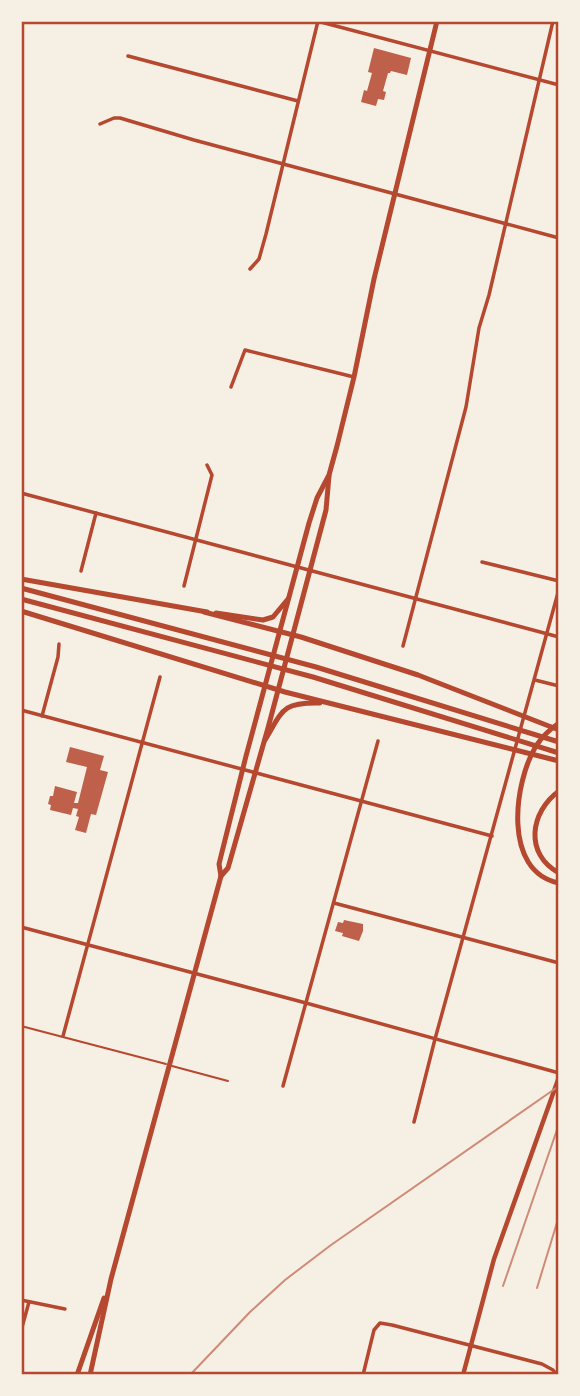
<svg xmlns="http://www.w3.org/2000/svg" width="580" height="1396" viewBox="0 0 580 1396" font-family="Poppins,sans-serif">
	<rect width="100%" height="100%" fill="#f6efe4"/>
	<g fill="#bf614a">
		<polygon points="374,48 411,58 407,75 391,71 390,73 388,73 383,91 386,92 384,100 378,99 376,106 361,102 364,90 367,91 372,73 368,72"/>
		<polygon points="70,747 104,756 100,770 108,772 96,815 91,814 86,833 75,830 79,817 76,816 78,809 73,808 71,815 50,810 51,805 48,804 50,796 53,796 55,786 77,792 74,803 78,803 87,767 66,762"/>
		<polygon points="344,920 363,924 363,931 359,941 342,936 343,933 335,931 338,922 343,923"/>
	</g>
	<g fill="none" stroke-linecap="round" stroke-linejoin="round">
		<g stroke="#b5482f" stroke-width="2">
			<polyline points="21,1026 166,1064"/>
			<polyline points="172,1066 228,1081"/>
		</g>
		<g stroke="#b5482f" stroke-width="3.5">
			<polyline points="317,21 559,85"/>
			<polyline points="128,56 298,101"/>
			<polyline points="100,124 114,118 120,118 194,140 559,238"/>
			<polyline points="250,269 259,259 266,234 318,21"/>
			<polyline points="231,387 245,350 354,377"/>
			<polyline points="21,493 559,637"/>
			<polyline points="482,562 559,581"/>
			<polyline points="81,571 96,513"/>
			<polyline points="184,586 212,475 207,465"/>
			<polyline points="403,646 466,407 479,328 489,295 553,21"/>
			<polyline points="535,680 559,686"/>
			<polyline points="21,710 492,836"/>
			<polyline points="42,716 58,657 59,644"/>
			<polyline points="334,903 559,963"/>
			<polyline points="21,927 306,1003 559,1073"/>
			<polyline points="63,1036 160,677"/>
			<polyline points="283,1086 378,741"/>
			<polyline points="414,1122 435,1039 559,589"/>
			<polyline points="21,1300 65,1309"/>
			<polyline points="21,1331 29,1302"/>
			<polyline points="363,1375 374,1330 380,1323 392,1325 542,1364 553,1370 557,1375"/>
		</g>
		<polyline stroke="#b5482f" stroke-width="4.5" points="463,1375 494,1259 559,1077"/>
		<g stroke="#b5482f" stroke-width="5">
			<polyline points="221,876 228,868 268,728 326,510 329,476"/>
			<polyline points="77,1375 104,1298"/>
			<polyline points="90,1375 111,1279 221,876 219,864 246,756 309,523 317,498 329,475 337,446 354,377 374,279 437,21"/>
		</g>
		<g stroke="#b5482f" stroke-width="5">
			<polyline points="21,579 207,612"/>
			<polyline points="21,588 316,667 559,742"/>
			<polyline points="21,599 313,677 559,753"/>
			<polyline points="21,611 285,692 559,761"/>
			<polyline points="204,612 301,637 418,675 559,730"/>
			<polyline points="216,613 263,620 273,617 288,599"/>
			<path d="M 559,723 C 550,729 542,737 536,746 C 514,782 502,872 559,883"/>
			<path d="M 265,740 C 283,710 282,702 320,703"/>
			<path d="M 559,791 C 530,812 524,854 559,873"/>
		</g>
		<g stroke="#cf8b77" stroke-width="2">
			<polyline points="503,1286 559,1124"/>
			<polyline points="537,1288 559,1216"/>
			<polyline points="190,1375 250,1312 285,1280 331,1245 559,1086"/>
		</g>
	</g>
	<rect width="580" height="1396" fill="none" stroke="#f6efe4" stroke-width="46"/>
	<rect x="23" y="23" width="534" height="1350" fill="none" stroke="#b5482f" stroke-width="2.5"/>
</svg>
